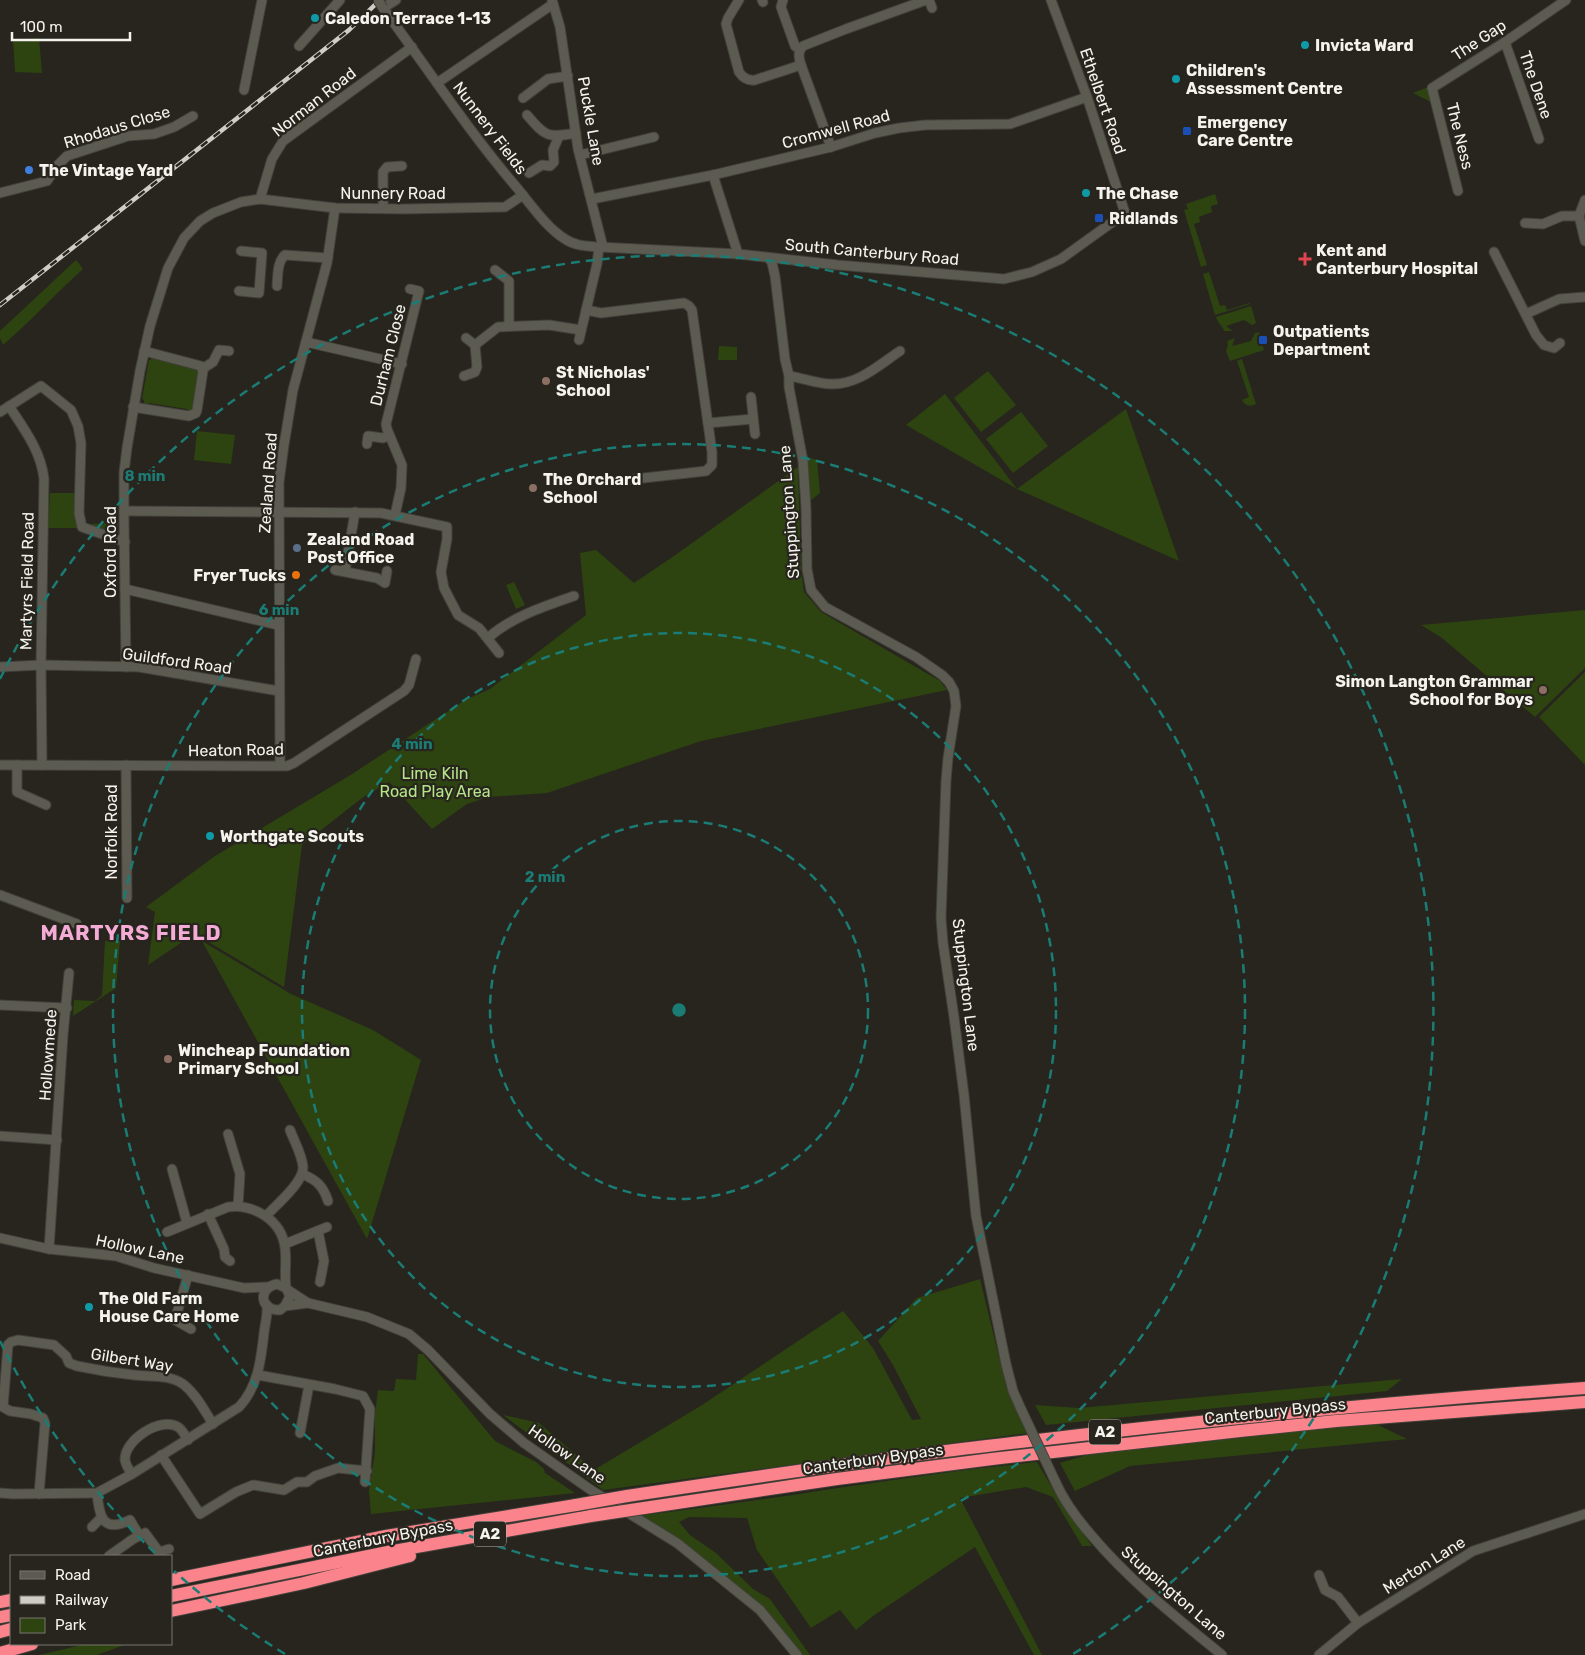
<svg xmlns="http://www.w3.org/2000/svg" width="1585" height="1655" viewBox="0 0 1585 1655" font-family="Rubik,sans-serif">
	<rect width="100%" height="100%" fill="#27251d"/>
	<g fill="#2d4411">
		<polygon points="39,38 42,73 15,72 13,40"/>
		<polygon points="1426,88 1432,88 1437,105 1413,93"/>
		<polygon points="1215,194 1218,204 1211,206 1212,212 1199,217 1200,222 1194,224 1207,265 1201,267 1184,210 1188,209 1186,204"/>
		<path d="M 76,260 L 83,269 C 55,294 31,321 3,345 L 0,338 L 0,331 Z"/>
		<polygon points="1209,272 1220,306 1225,305 1227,310 1250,303 1250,304 1215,315 1203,274"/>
		<path d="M 1251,306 L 1256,323 L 1252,325 L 1244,320 L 1226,326 L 1233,331 L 1224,331 C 1222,325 1218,324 1216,317 Z"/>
		<polygon points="1259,332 1264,350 1230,361 1226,351 1228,345 1227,341 1235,338 1232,346 1251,341 1255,333"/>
		<polygon points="719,346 737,347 737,360 718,360"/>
		<polygon points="152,355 158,356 159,360 195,369 196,368 200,372 195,409 188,412 187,409 149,403 147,406 144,405 144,400 142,399 149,360 151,360"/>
		<path d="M 1242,359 L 1256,404 C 1250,407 1245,406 1242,400 L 1249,397 L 1237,361 Z"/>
		<polygon points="988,371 1016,405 981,432 954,398"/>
		<polygon points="945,394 1017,489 1126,409 1179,561 1017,489 906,425"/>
		<polygon points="1021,412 1048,446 1013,473 986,439"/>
		<polygon points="197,431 235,435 231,464 194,460"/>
		<polygon points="811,458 817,460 820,493 810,501 806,462"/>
		<polygon points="798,467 801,571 804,592 821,612 940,681 947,690 701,741 547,793 488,797 467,804 432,829 389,782 362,798 302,845 284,987 195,934 210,921 194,934 148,965 155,912 146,907 215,856 349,776 465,700 490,689 586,615 580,553 596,550 634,583 674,556"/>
		<polygon points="50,493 76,493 78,528 48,528"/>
		<polygon points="118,523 118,532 115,536 90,527 87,524"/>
		<polygon points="514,582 525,605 516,609 506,585"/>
		<polygon points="1585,610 1585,668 1535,717 1442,638 1421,625"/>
		<polygon points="1585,672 1585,765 1539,717"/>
		<polygon points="105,941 120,941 116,988 73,1016 74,1000 95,1001 102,995"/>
		<polygon points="202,941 291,994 373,1030 421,1060 367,1239"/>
		<polygon points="980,1279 1006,1386 1028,1433 603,1490 503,1415 539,1423 594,1470 702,1405 843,1311 873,1348 912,1420 921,1419 893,1365 878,1341 917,1298"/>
		<polygon points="418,1354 423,1354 495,1441 536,1462 544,1469 545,1473 575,1493 371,1514 369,1491 375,1452 375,1414 378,1390 394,1391 396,1379 416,1380"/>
		<polygon points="1402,1379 1387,1391 1046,1425 1035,1405 1079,1408"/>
		<polygon points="1374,1423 1407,1439 1130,1466 1075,1491 1060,1463 1090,1454"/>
		<path d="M 1037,1462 L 1056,1494 L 1092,1546 L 1082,1546 L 1053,1497 L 1026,1487 L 960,1498 L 1042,1655 L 1034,1655 L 975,1547 L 873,1616 L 856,1630 L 840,1610 L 811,1628 L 757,1550 L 747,1518 L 689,1517 L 679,1522 L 690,1535 L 716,1553 L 753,1589 L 770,1599 L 810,1655 L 800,1655 L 761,1609 L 635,1516 C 770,1501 903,1475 1037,1462 Z"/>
		<polygon points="86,1644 127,1644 97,1655 39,1655"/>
	</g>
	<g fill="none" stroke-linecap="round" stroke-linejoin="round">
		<g stroke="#42403a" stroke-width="11">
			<g id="minor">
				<path d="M 396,0 L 383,8 C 428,69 469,132 518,189 C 532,206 547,228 565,239 C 575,246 587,246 599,247 L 738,254 L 838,265 L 1004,279 L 1032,272 L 1061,259 L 1125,213 L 1087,97 L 1051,0"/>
				<polyline points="552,0 560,27 578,149 603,247"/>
				<path d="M 739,0 L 728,18 L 726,24 L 739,72 C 743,78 748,81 755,80 L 801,65"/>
				<polyline points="762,0 763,2"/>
				<polyline points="783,0 781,7 795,46 799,49"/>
				<polyline points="929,0 932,8"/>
				<polyline points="1505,42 1539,139"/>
				<polyline points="299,46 340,0"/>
				<polyline points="437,83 553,4"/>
				<polyline points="244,90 262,0"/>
				<polyline points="523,98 548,79 568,76"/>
				<path d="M 527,115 C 546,137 547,138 576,133"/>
				<path d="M 831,147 L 801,65 C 799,58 797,52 803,46 L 846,29 L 926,0"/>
				<polyline points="580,155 654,137"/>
				<polyline points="529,173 542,165 550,166 554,162 553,150 559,136"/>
				<polyline points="713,175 738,254"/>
				<polyline points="1458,191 1432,88 1505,42 1566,0"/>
				<polyline points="0,193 47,181 56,167 67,156 128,136 154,134 174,127 193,116"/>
				<polyline points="260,199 272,159 283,141 412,47"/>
				<polyline points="592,199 713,175 831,147 875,133 899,128 925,125 1010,124 1087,97"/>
				<polyline points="1585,200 1579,216 1585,241"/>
				<polyline points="383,208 383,172 387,167 402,166"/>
				<polyline points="1525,223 1543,224 1562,216 1579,216"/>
				<polyline points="1494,252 1536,335 1544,345 1554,348 1560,343"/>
				<polyline points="769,258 772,263 775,276 785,359 789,376 789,387 803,461 806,508 807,569 811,590 825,607 916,657 942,675 949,682 954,691 956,706 948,758 946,781 941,918 943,943 954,1017 964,1095 976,1216 1006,1364 1013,1391 1021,1409"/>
				<polyline points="495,270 509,281 509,326"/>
				<path d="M 277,286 C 278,275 277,262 285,255 L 328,258"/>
				<polyline points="239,291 259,293 262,253 241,251"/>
				<polyline points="586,310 601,313 684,303 689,306 692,310 712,452 712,465 706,471 626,480"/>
				<polyline points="1526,314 1559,299 1585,297"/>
				<polyline points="466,338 475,345"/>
				<polyline points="579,340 597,264 599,247"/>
				<polyline points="306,342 402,364"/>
				<polyline points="202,369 213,362 219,350 229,351"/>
				<polyline points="464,376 475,372 477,367 475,345 498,327 549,325 581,330"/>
				<path d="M 789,376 C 803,378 817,384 831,384 C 858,385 879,365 900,351"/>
				<polyline points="751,397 755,434"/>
				<path d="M 9,406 C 24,429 41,451 44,479 L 41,665 L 42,765"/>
				<polyline points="133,407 189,416 196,413 197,410 203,371 201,366 144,351"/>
				<polyline points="0,412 41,386 71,410 78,426 81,443 79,513 82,527 125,542"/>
				<polyline points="708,423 753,419"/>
				<polyline points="367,444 368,436 383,438 389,435"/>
				<polyline points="124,511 381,513 447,527 447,539 441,572 444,588 458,615 479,628 499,653"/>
				<polyline points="395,515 401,488 402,465 387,429 386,424 419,291 410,289"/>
				<polyline points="335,570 377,578 385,583 387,571"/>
				<polyline points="345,571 355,512"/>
				<polyline points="125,589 278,625"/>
				<path d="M 488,638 C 511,617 545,606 574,596"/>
				<polyline points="0,667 41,665 139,667 279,691"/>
				<polyline points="126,667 124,521 124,472 127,448 140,371 150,326 168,268 184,238 200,221 213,213 241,202 260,199 335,208 404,209 505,207 523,195"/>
				<polyline points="0,765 287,766 294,763 404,691 409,685 416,659"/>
				<polyline points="17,765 17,792 46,805"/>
				<polyline points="126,765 127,898"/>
				<polyline points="280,765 279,482 284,445 293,390 327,263 335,208"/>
				<polyline points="0,895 77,924"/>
				<polyline points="0,1005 67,1008"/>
				<polyline points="228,1134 240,1174 238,1206"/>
				<polyline points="0,1136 57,1140"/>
				<polyline points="172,1169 187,1223"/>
				<path d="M 302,1174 C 317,1180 323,1186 328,1201"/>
				<polyline points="208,1214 224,1249 225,1257 230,1261"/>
				<path d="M 266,1216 C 276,1205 304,1182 303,1167 C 302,1154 294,1141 290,1130"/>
				<polyline points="318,1231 324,1261 320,1282"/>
				<path d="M 167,1232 L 228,1207 C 254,1204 282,1220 285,1248 C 287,1261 284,1274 286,1287"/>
				<polyline points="0,1238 49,1249 116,1256 154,1268 244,1288 268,1287"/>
				<polyline points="285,1244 327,1227"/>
				<polyline points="49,1249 63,1035 69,973"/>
				<polyline points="188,1275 175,1320 191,1329"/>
				<polyline points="288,1290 308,1303 367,1317 409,1334 428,1350 490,1414 524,1443 591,1490 677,1543 760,1610 797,1655"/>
				<path d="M 285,1306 L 290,1296 L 286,1288 L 277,1284 C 257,1288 260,1311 280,1310 L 285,1306 L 308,1303"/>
				<polyline points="258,1375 335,1389 363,1396 370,1409 365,1482"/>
				<polyline points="300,1433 309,1385"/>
				<polyline points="161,1455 200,1514 236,1492 253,1485 284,1490 297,1482 307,1482 315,1476 338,1468 367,1471"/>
				<path d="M 132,1474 C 129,1470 126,1465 125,1460 C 124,1440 161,1416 178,1427 C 183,1430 185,1436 188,1440"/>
				<path d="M 1056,1483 C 1065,1503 1078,1520 1092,1536 C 1130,1581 1177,1618 1222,1655"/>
				<path d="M 0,1493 L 13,1494 L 97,1493 L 132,1474 L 239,1407 C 258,1387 261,1360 264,1333 C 265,1323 268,1316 267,1305"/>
				<path d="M 97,1493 C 99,1515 102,1534 130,1520 L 139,1535"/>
				<path d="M 39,1494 L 45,1423 L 43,1418 L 31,1414 L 10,1411 L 3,1407 L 8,1345 L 11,1342 L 18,1340 L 54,1345 L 66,1356 L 69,1363 L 77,1366 C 96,1370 115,1373 134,1375 C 150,1377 168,1374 183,1384 C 196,1394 204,1410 213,1424"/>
				<polyline points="92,1527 101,1518"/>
				<polyline points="109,1556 133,1539 145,1533 159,1552 169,1549"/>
				<polyline points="1319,1575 1325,1590 1338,1597 1358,1623"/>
				<polyline points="1319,1655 1358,1623 1473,1551 1585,1514"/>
			</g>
		</g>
		<g stroke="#42403a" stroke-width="14">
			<g id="highway">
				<path d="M 627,1496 C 747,1478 867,1460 987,1446 C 1186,1422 1385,1402 1585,1388"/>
				<polyline points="644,1508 837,1479 992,1459 1240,1431 1336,1421 1585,1402"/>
				<polyline points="171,1580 386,1536 576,1505"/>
				<polyline points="171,1596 388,1552 591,1516"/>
				<polyline points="0,1602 11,1600"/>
				<polyline points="171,1611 304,1583 410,1556"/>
				<polyline points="0,1617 11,1615"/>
				<polyline points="0,1632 11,1629"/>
				<polyline points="0,1653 32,1644"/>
			</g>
		</g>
		<use href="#minor" stroke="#5c5b51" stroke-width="9"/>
		<use href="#highway" stroke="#fb838b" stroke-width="12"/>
		<g stroke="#cecdc7" stroke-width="4.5">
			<polyline id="rail" points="0,305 349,30 380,0"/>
		</g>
		<use href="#rail" stroke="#27251d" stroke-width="2.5" stroke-dasharray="8" stroke-linecap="butt"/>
		<g stroke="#42403a" stroke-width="11" stroke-linecap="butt">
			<g id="minor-bridge">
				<polyline points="378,0 383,8"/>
				<polyline points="1021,1409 1056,1483"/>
			</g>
		</g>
		<g stroke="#42403a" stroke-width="14" stroke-linecap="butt">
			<g id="highway-bridge">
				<polyline points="576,1505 627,1496"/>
				<polyline points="591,1516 644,1508"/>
			</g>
		</g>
		<use href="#minor-bridge" stroke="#5c5b51" stroke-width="9"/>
		<use href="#highway-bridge" stroke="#fb838b" stroke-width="12"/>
	</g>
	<g fill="none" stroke="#1a7c74" stroke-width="2.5" stroke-dasharray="9 6">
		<circle cx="679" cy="1010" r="189"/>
		<circle cx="679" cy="1010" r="377"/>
		<circle cx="679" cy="1010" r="566"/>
		<path d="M285 1654A755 755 0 0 1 174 1571M155 1553A755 755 0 0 1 0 1341M0 679A755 755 0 1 1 1073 1654"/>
	</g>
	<g fill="#0f9aa8" stroke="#27251d" stroke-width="2">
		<circle cx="315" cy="18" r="5"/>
		<circle cx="1305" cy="45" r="5"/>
		<circle cx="1176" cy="79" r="5"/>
		<circle cx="1086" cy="193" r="5"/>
		<circle cx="210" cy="836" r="5"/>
		<circle cx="89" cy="1307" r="5"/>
	</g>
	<g fill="#1a4fb4" stroke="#27251d" stroke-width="2">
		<rect x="1182" y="126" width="10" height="10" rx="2.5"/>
		<rect x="1094" y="213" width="10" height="10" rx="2.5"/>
		<rect x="1258" y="335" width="10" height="10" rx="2.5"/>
	</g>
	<circle fill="#3f7fe0" stroke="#27251d" stroke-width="2" cx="29" cy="170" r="5"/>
	<path fill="#e0444e" stroke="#27251d" stroke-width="2" d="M1302.5 251.5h5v5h5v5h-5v5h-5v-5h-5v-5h5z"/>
	<g fill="#8d6e63" stroke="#27251d" stroke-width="2">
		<circle cx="546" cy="381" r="5"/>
		<circle cx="533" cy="488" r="5"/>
		<circle cx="1543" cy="690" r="5"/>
		<circle cx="168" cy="1059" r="5"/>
	</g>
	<circle fill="#5c6f8a" stroke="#27251d" stroke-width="2" cx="297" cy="548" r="5"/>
	<circle fill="#e8710a" stroke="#27251d" stroke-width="2" cx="296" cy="575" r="5"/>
	<g text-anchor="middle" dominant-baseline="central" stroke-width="4.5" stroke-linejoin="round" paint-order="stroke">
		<g fill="#27251d" stroke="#b6b5af" stroke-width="1">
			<rect x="1089" y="1419.5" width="32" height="25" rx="4"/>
			<rect x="474" y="1521.5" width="32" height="25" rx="4"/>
		</g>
		<g font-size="15" font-weight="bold" fill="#f4f3ee">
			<text x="1105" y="1432">A2</text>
			<text x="490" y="1534">A2</text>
		</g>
		<g font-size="16" font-weight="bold" fill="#f4f3ee" stroke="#27251d" text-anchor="start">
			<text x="325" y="18">Caledon Terrace 1-13</text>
			<text x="1315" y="45">Invicta Ward</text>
			<text x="1186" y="70">Children's<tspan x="1186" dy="18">Assessment Centre</tspan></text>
			<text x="1197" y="122">Emergency<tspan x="1197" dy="18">Care Centre</tspan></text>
			<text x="39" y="170">The Vintage Yard</text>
			<text x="1096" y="193">The Chase</text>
			<text x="1109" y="218">Ridlands</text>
			<text x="1316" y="250">Kent and<tspan x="1316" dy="18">Canterbury Hospital</tspan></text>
			<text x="1273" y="331">Outpatients<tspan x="1273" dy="18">Department</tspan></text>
			<text x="556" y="372">St Nicholas'<tspan x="556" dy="18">School</tspan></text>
			<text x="543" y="479">The Orchard<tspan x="543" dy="18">School</tspan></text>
			<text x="307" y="539">Zealand Road<tspan x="307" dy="18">Post Office</tspan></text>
			<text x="286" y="575" text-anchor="end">Fryer Tucks</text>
			<text x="1533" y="681" text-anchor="end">Simon Langton Grammar<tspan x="1533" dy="18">School for Boys</tspan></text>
			<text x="220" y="836">Worthgate Scouts</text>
			<text x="178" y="1050">Wincheap Foundation<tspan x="178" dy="18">Primary School</tspan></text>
			<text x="99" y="1298">The Old Farm<tspan x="99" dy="18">House Care Home</tspan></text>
		</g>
		<g font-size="16" fill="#f4f3ee" stroke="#27251d">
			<text transform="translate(1479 40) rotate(-33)">The Gap</text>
			<text transform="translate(1536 85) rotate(71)">The Dene</text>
			<text transform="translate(1103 101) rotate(71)">Ethelbert Road</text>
			<text transform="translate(314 102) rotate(-38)">Norman Road</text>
			<text transform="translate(591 121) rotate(80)">Puckle Lane</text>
			<text transform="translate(117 127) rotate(-17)">Rhodaus Close</text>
			<text transform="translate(490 128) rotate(53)">Nunnery Fields</text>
			<text transform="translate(836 129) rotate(-15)">Cromwell Road</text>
			<text transform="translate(1460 136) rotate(76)">The Ness</text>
			<text x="393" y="193">Nunnery Road</text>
			<text transform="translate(872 252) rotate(5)">South Canterbury Road</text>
			<text transform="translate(388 355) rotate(-76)">Durham Close</text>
			<text transform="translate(268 483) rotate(-86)">Zealand Road</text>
			<text transform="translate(789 512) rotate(-94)">Stuppington Lane</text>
			<text transform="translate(110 552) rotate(-90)">Oxford Road</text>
			<text transform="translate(27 581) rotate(-89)">Martyrs Field Road</text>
			<text transform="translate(177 661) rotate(8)">Guildford Road</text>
			<text transform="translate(236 750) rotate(-1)">Heaton Road</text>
			<text transform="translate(111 832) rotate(-90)">Norfolk Road</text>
			<text transform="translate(966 985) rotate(83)">Stuppington Lane</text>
			<text transform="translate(48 1055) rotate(-86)">Hollowmede</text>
			<text transform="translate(140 1249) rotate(12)">Hollow Lane</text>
			<text transform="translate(132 1360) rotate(9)">Gilbert Way</text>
			<text transform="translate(1275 1411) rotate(-6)">Canterbury Bypass</text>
			<text transform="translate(567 1454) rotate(35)">Hollow Lane</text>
			<text transform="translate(873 1459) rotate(-8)">Canterbury Bypass</text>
			<text transform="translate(383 1538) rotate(-11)">Canterbury Bypass</text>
			<text transform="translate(1424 1565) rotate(-32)">Merton Lane</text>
			<text transform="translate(1174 1593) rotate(41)">Stuppington Lane</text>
		</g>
		<g font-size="16" fill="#b6e589" stroke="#27251d">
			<text x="435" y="773">Lime Kiln<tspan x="435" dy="18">Road Play Area</tspan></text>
		</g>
		<g font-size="21" font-weight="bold" letter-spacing="1" fill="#f4abd6" stroke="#27251d">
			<text x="131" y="932">MARTYRS FIELD</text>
		</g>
	</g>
	<circle cx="679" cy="1010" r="8" fill="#1a7c74" stroke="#27251d" stroke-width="2.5"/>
	<g font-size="15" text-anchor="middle" font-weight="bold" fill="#1a7c74" stroke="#27251d" stroke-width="4.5" stroke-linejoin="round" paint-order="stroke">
		<text x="145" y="481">8 min</text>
		<text x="279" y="615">6 min</text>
		<text x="412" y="749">4 min</text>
		<text x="545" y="882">2 min</text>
	</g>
	<rect x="10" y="1555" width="162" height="90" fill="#27251d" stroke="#797771"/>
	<rect x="20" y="1571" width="25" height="8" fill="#5c5b51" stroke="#797771"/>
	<text x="55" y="1580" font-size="15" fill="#f4f3ee">Road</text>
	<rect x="20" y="1596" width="25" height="8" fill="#cecdc7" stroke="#797771"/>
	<text x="55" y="1605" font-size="15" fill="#f4f3ee">Railway</text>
	<rect x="20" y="1618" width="25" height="15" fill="#2d4411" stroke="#797771"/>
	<text x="55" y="1630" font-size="15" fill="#f4f3ee">Park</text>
	<path d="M12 32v8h118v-8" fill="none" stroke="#f4f3ee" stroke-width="2.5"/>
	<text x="20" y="32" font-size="15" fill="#f4f3ee" stroke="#27251d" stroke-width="4" paint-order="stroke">100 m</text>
</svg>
